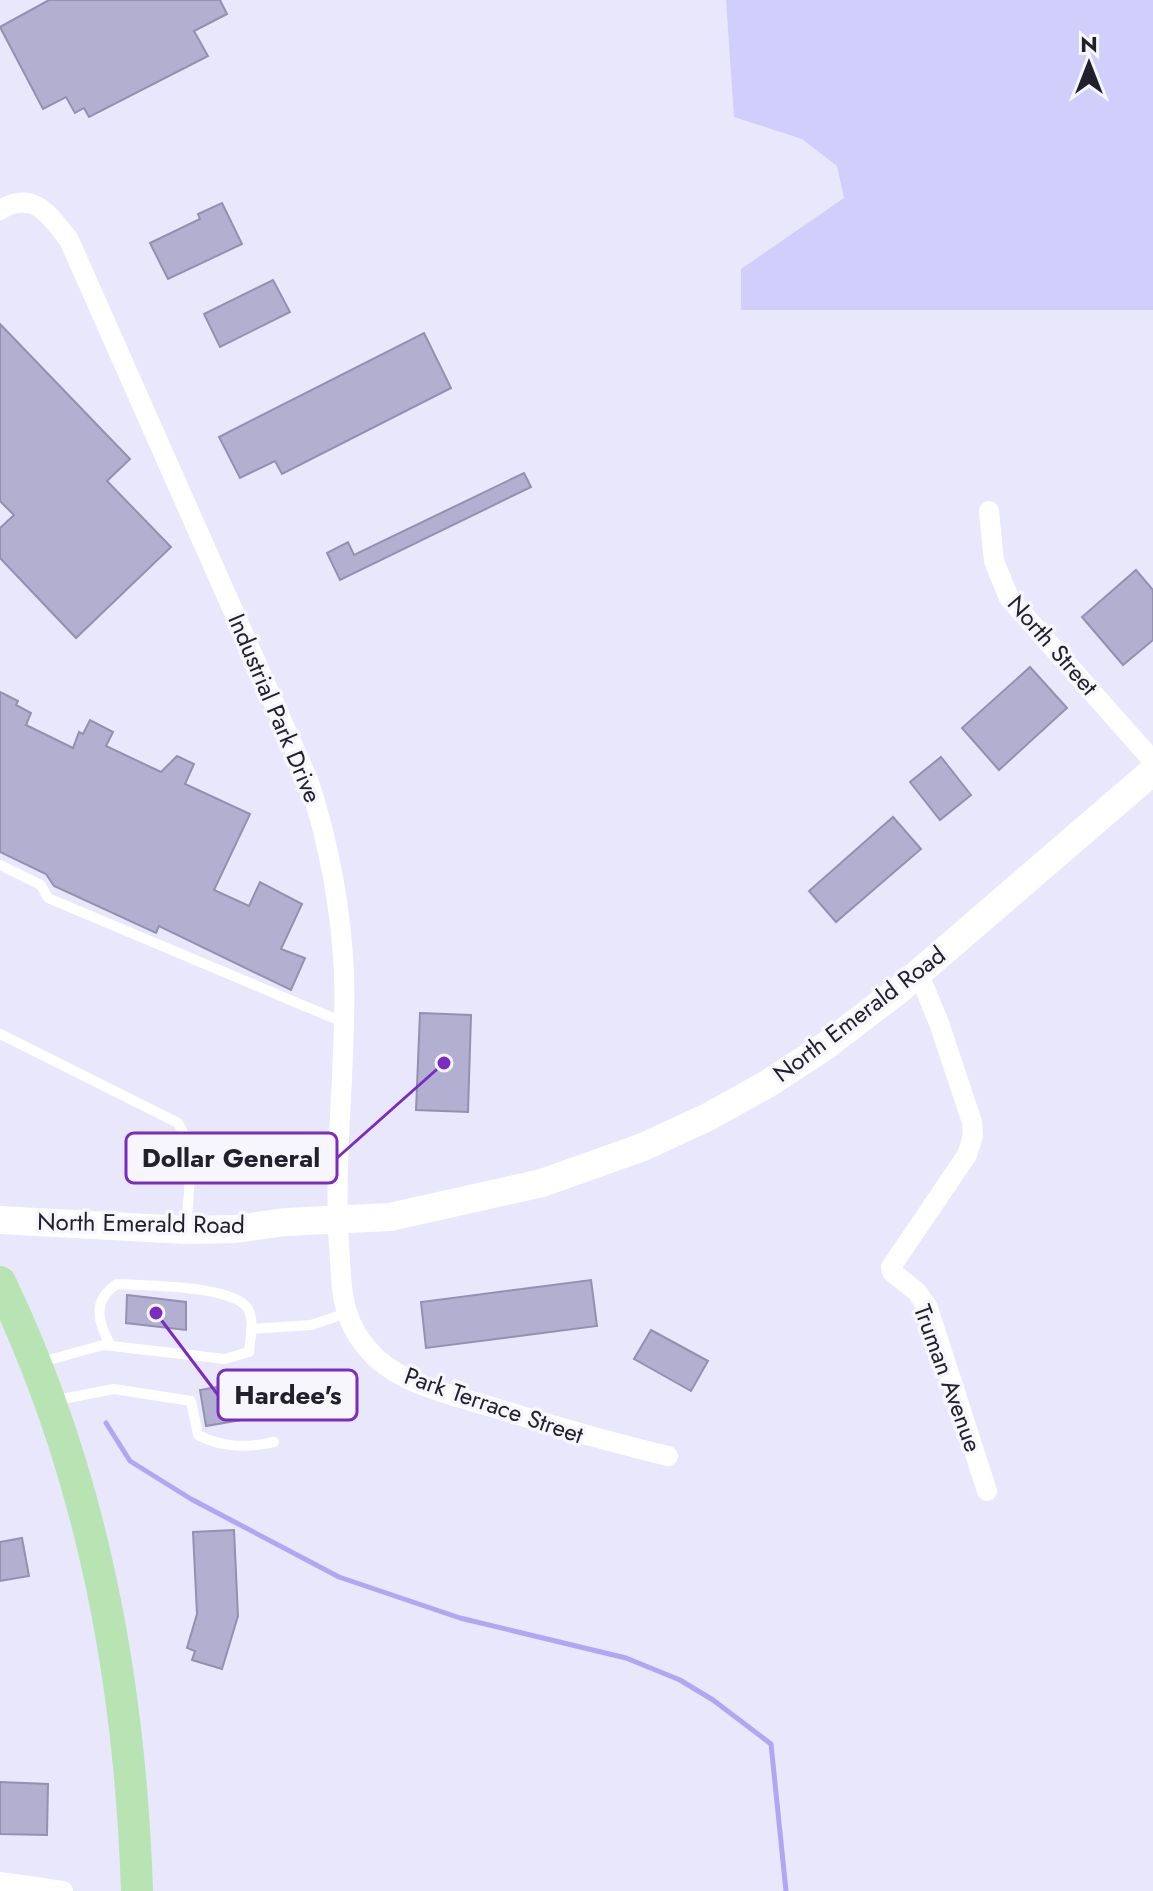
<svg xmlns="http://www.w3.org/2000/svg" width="1153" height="1891" viewBox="0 0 1153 1891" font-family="Jost,sans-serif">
	<rect width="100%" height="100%" fill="#e9e7fc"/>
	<polygon fill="#d2cefb" points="726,0 1153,0 1153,310 741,310 741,269 844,198 837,166 802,139 734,117"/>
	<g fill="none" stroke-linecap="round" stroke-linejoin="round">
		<polyline stroke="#b0a6f4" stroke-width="5" points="106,1423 130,1461 191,1499 339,1577 460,1618 626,1658 680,1680 713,1700 771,1744 786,1891"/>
	</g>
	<g fill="#b2afd0" stroke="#9390b0" stroke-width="2">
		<polygon points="49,0 220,0 227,14 194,31 208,56 89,117 84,108 75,113 66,97 43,109 0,27"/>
		<polygon points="222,203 242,244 168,279 150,243 200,219 198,214"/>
		<polygon points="273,280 290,312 220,347 204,314"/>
		<polygon points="0,324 130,459 107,481 171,547 76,638 0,558 0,528 14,515 0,501"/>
		<polygon points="424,333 451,388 282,474 275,461 240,478 219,437"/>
		<polygon points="524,473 531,487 340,580 327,553 348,542 354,555"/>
		<polygon points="1136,570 1153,590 1153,640 1123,665 1082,617"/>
		<polygon points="1030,667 1067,708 999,770 962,728"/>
		<polygon points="0,692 18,701 16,705 31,713 26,725 73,748 79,732 83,734 90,720 113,732 106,746 161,772 177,756 194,764 185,784 250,814 214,890 249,906 260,882 302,904 281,949 305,958 291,990 159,926 156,933 54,886 46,874 0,852"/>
		<polygon points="941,757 971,795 940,820 910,782"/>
		<polygon points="893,817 921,849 836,922 809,891"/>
		<polygon points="420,1013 471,1015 468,1112 416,1110"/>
		<polygon points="591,1280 597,1326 426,1348 421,1302"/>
		<polygon points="127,1295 186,1302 186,1330 126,1323"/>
		<polygon points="651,1330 708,1361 691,1391 634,1359"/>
		<polygon points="313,1370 319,1402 298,1405 299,1410 206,1426 200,1390"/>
		<polygon points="234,1530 238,1616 222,1669 192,1660 195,1651 187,1648 197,1614 193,1532"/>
		<polygon points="22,1538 29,1576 0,1581 0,1542"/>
		<polygon points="0,1782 48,1784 47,1835 0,1834"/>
	</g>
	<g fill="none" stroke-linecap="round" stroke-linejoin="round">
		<g stroke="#fff" stroke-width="10">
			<polyline points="0,865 41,885 48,898 345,1023"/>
			<path d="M 0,1034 L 178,1123 C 197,1153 188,1194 186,1228"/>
			<polyline points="251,1329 311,1325 347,1313"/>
			<path d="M 38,1363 L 103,1345 L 225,1359 L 249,1352 C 250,1339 255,1321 248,1309 C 234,1285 146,1286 117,1284 C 91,1301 98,1323 111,1346"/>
			<path d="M 52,1401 L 114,1389 L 191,1401 L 198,1435 C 223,1448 247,1448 274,1442"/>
		</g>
		<g stroke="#fff" stroke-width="20">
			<path d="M 0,210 C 34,189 50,216 69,240 L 309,782 C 329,844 341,908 344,973 C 347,1064 333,1155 339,1246 C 341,1268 340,1291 347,1312 C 352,1330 363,1345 376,1358 C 407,1386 453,1395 492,1407 C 551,1425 609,1442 668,1456"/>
			<polyline points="989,511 994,561 1009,598 1153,761"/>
			<polyline points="918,972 939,1023 972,1122 973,1136 967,1155 891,1267 892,1272 917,1292 928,1308 987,1491"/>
			<polyline points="0,1882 63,1891"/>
		</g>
		<polyline stroke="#fff" stroke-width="28" points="0,1220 186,1230 235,1229 285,1222 390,1217 542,1183 643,1147 708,1117 769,1083 824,1047 900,989 1153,771"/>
		<path stroke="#b7e4b2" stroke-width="32" d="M 0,1282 C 92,1474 130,1679 137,1891"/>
	</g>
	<g text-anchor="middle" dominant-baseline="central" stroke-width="7" stroke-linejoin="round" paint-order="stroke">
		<g font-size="24" fill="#21202c" stroke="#f7f6fd">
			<text transform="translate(1053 645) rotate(49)">North Street</text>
			<text transform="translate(275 708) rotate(67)">Industrial Park Drive</text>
			<text transform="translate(859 1014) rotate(-37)">North Emerald Road</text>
			<text transform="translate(141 1223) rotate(1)">North Emerald Road</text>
			<text transform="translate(948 1378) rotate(70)">Truman Avenue</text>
			<text transform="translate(494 1405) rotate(19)">Park Terrace Street</text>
		</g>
	</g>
	<path fill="none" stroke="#7b2cbf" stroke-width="3" d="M444 1063L337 1158M156 1313L218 1395"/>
	<g fill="#7b2cbf" stroke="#f7f6fd" stroke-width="3">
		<circle cx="444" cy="1063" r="8"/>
		<circle cx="156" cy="1313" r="8"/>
	</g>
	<g fill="#f7f6fd" stroke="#7b2cbf" stroke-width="3">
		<rect x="126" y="1133" width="211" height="50" rx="8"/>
		<rect x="218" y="1370" width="139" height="50" rx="8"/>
	</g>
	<g font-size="26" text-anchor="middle" font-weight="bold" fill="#21202c">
		<text x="231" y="1167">Dollar General</text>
		<text x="288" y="1404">Hardee's</text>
	</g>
	<g transform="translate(1089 64)" stroke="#f7f6fd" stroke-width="6" paint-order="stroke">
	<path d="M0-6L14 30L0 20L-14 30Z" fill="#21202c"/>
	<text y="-12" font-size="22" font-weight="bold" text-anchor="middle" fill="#21202c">N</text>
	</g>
</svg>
